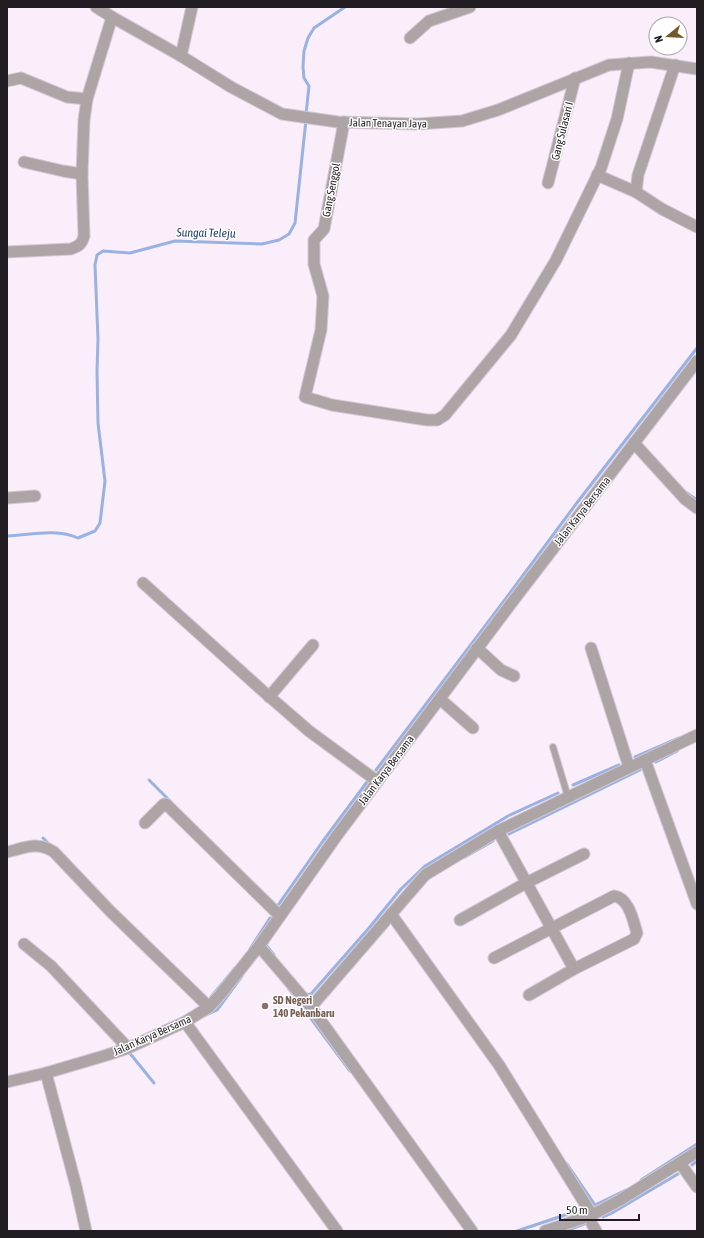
<svg xmlns="http://www.w3.org/2000/svg" width="704" height="1238" viewBox="0 0 704 1238" font-family="'Asap Condensed',sans-serif">
	<rect width="100%" height="100%" fill="#faeefb"/>
	<g fill="none" stroke-linecap="round" stroke-linejoin="round">
		<g stroke="#99b2e1" stroke-width="3">
			<polyline points="306,114 309,86 304,78 303,67 304,51 308,38 314,28 345,7"/>
			<polyline points="684,491 697,500"/>
			<path d="M 7,536 C 30,535 57,528 78,538 L 95,531 L 100,523 L 105,481 L 98,423 L 97,371 L 98,339 L 95,265 L 97,255 L 103,251 L 130,253 L 175,241 L 262,244 L 279,240 L 289,234 L 295,223 L 306,120"/>
			<polyline points="635,757 679,738"/>
			<polyline points="656,762 677,751"/>
			<polyline points="376,770 504,601 576,504 697,348"/>
			<polyline points="149,780 171,802"/>
			<polyline points="573,785 619,765"/>
			<polyline points="509,834 640,770"/>
			<polyline points="43,838 50,845"/>
			<polyline points="465,857 493,841"/>
			<polyline points="276,908 323,841 367,782"/>
			<polyline points="268,942 266,945 274,955"/>
			<polyline points="250,949 270,918"/>
			<polyline points="289,989 350,1071"/>
			<polyline points="304,995 311,994 369,928 401,889 425,866 508,816 558,793"/>
			<polyline points="211,997 235,968"/>
			<polyline points="204,1016 217,1010 242,976"/>
			<polyline points="128,1051 154,1083"/>
			<polyline points="567,1164 595,1205"/>
			<polyline points="692,1165 697,1161"/>
			<polyline points="641,1180 697,1144"/>
			<polyline points="595,1205 626,1190"/>
			<polyline points="603,1217 612,1213 678,1174"/>
			<polyline points="517,1231 580,1210"/>
			<polyline points="565,1231 587,1223"/>
		</g>
		<g stroke="#d3c8d4" stroke-width="8">
			<polyline id="service" points="553,747 568,797"/>
		</g>
		<g stroke="#d3c8d4" stroke-width="13">
			<g id="minor">
				<polyline points="410,38 429,21 470,7"/>
				<polyline points="181,56 192,7"/>
				<polyline points="675,65 638,175 636,192 662,209 697,227"/>
				<polyline points="7,81 21,78 67,97 87,99"/>
				<polyline points="344,122 324,229 314,240 314,264 323,296 321,330 305,397 332,405 427,420 437,420 445,415 511,335 556,260 601,168 617,119 629,63"/>
				<polyline points="24,162 63,171 82,174"/>
				<polyline points="597,175 636,192"/>
				<polyline points="548,183 575,78"/>
				<path d="M 7,252 L 71,249 C 79,246 82,244 84,236 L 82,174 L 84,120 L 87,99 L 112,17"/>
				<polyline points="634,443 685,499 697,508"/>
				<polyline points="7,498 35,496"/>
				<polyline points="143,583 264,692 309,731 377,781"/>
				<polyline points="477,648 501,670 514,676"/>
				<polyline points="591,648 629,767"/>
				<polyline points="269,697 313,645"/>
				<polyline points="440,699 473,728"/>
				<polyline points="645,760 697,904"/>
				<polyline points="145,823 164,804 166,804 280,916"/>
				<polyline points="498,831 574,969"/>
				<path d="M 7,852 C 25,848 37,841 54,852 L 110,911 L 209,1007"/>
				<polyline points="391,914 499,1065 592,1215"/>
				<polyline points="460,920 526,883 584,854"/>
				<polyline points="24,944 51,966 128,1048"/>
				<polyline points="259,946 311,1007 472,1231"/>
				<path d="M 494,958 L 614,896 C 629,898 633,920 637,933 L 634,939 L 574,969 L 529,995"/>
				<polyline points="311,1007 425,875 498,831 697,735"/>
				<polyline points="185,1022 337,1231"/>
				<polyline points="46,1073 76,1186 86,1231"/>
				<polyline points="680,1163 697,1187"/>
				<polyline points="592,1224 596,1231"/>
				<polyline points="545,1231 592,1215 620,1200 697,1152"/>
			</g>
		</g>
		<g stroke="#d3c8d4" stroke-width="13">
			<g id="tertiary">
				<polyline points="96,7 112,17 181,56 231,87 282,114 338,122 418,124 462,121 498,110 609,65 651,62 697,69"/>
				<polyline points="7,1082 46,1073 107,1055 128,1048 185,1022 209,1007 220,995 259,946 338,834 513,601 697,361"/>
			</g>
		</g>
		<use href="#service" stroke="#aca4a5" stroke-width="6"/>
		<use href="#minor" stroke="#aca4a5" stroke-width="11"/>
		<use href="#tertiary" stroke="#aca4a5" stroke-width="11"/>
	</g>
	<circle fill="#8d6e63" stroke="#fff" stroke-width="1.5" cx="265" cy="1006" r="4"/>
	<g text-anchor="middle" dominant-baseline="central" stroke-width="3" stroke-linejoin="round" paint-order="stroke">
		<g font-size="11" fill="#221d22" stroke="#fff">
			<text transform="translate(388 123) rotate(1)">Jalan Tenayan Jaya</text>
			<text transform="translate(562 131) rotate(-76)">Gang Sulasari I</text>
			<text transform="translate(331 190) rotate(-79)">Gang Senggol</text>
			<text transform="translate(582 511) rotate(-52)">Jalan Karya Bersama</text>
			<text transform="translate(386 770) rotate(-53)">Jalan Karya Bersama</text>
			<text transform="translate(152 1035) rotate(-24)">Jalan Karya Bersama</text>
		</g>
		<g font-size="11" font-weight="bold" fill="#785e54" stroke="#fff" text-anchor="start">
			<text x="273" y="1000">SD Negeri<tspan x="273" dy="13">140 Pekanbaru</tspan></text>
		</g>
		<g font-size="12" font-style="italic" fill="#213e76" stroke="#fff">
			<text transform="translate(206 233) rotate(1)">Sungai Teleju</text>
		</g>
	</g>
	<rect width="704" height="1238" fill="none" stroke="#221d22" stroke-width="16"/>
	<g transform="translate(668 36) rotate(252)"><circle r="19" fill="#ffffff" stroke="#a7a5a7"/>
	<path d="M0-3L7 15L0 10L-7 15Z" fill="#73572a"/>
	<text y="-6" font-size="11" font-weight="bold" text-anchor="middle" fill="#221d22">N</text>
	</g>
	<path d="M560 1214v6h79v-6" fill="none" stroke="#221d22" stroke-width="2"/>
	<text x="566" y="1214" font-size="12" fill="#221d22" stroke="#ffffff" stroke-width="3" paint-order="stroke">50 m</text>
</svg>
